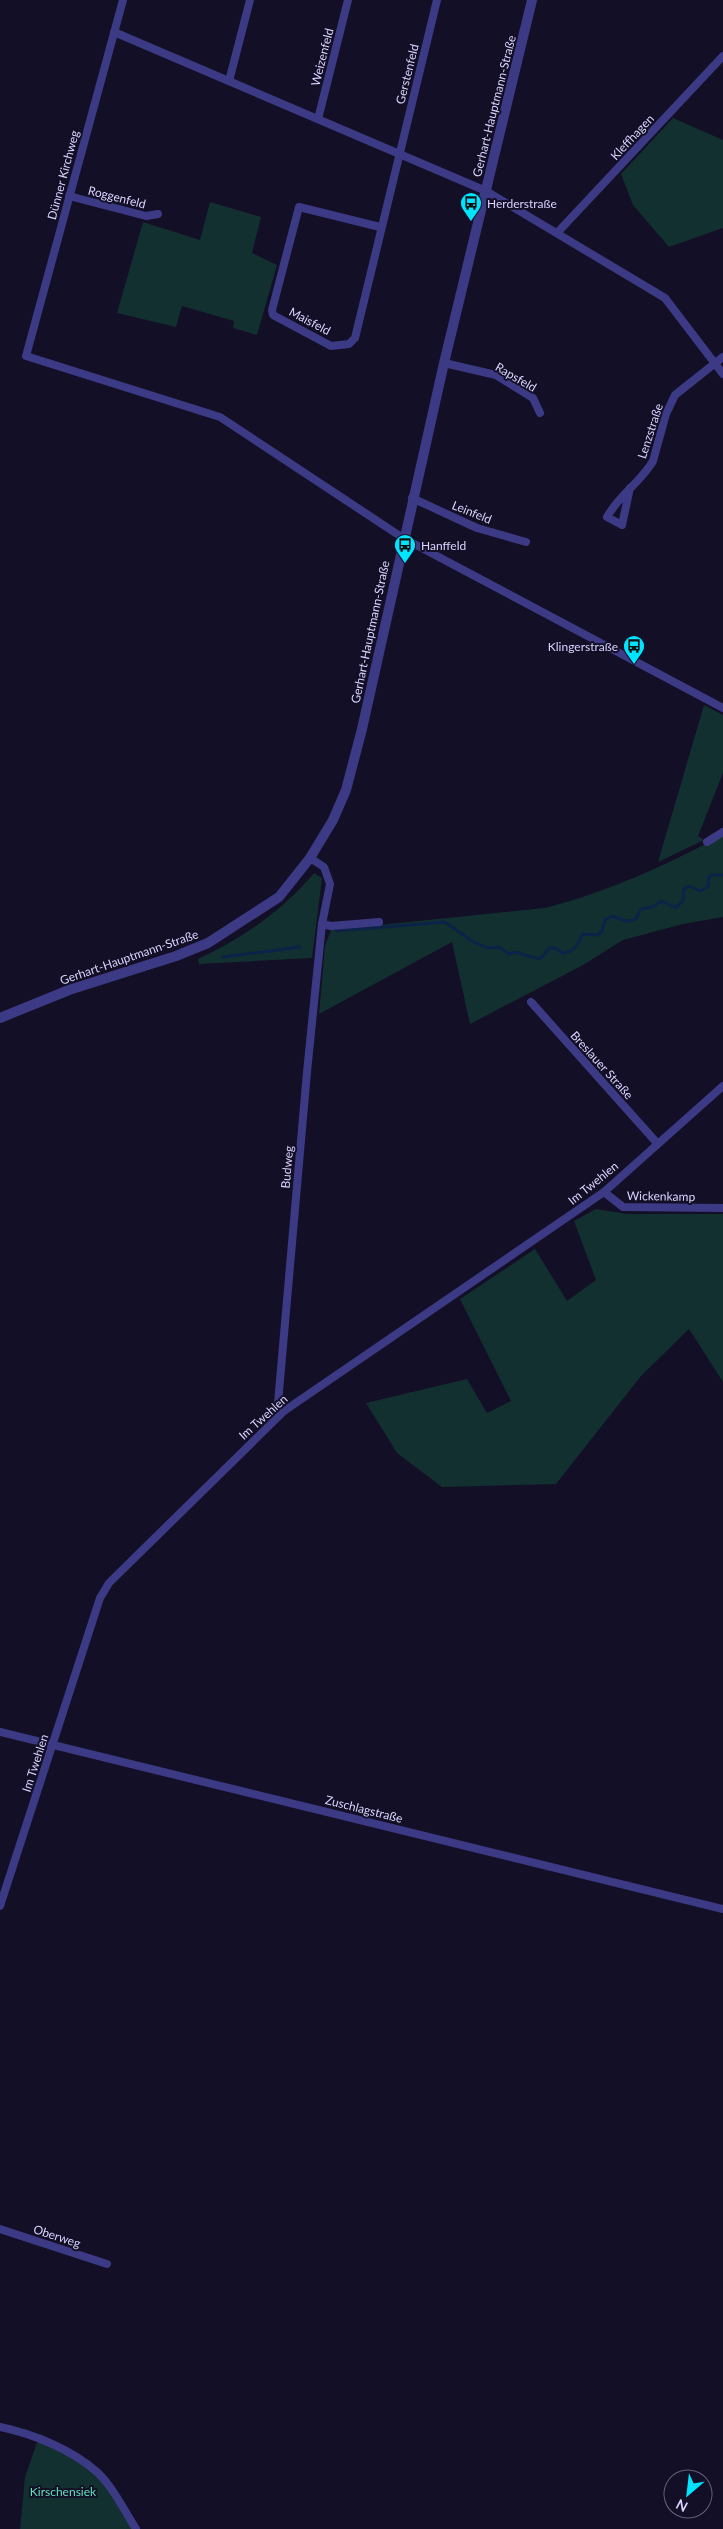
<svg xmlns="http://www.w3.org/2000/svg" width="723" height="2529" viewBox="0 0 723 2529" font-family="Lato,sans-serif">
	<rect width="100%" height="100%" fill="#130f26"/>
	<g fill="#12302f">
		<polygon points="673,118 723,140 723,228 669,247 633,205 621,174"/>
		<polygon points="210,202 261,217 252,253 277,265 257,335 233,328 234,321 182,306 176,327 117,313 143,222 200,240"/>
		<polygon points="704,705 723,715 723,773 698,836 704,840 658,862"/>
		<path d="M 723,835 L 723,917 L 683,924 L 623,940 L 583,965 L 470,1024 L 452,942 L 319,1014 L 325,946 L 331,930 L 545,908 C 608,892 666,865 723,835 Z"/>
		<path d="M 314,873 L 322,878 L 312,958 L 199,964 L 198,959 C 243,938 282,911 314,873 Z"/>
		<polygon points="596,1209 627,1214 723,1214 723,1382 689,1329 641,1376 556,1484 442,1487 397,1453 366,1403 467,1379 487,1413 511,1401 460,1299 535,1249 567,1301 596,1280 574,1221"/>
		<polygon points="40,2434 82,2457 117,2492 140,2529 20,2529 25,2477"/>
	</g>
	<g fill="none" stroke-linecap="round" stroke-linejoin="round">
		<g stroke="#0c2248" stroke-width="3">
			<path d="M 336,931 L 445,922 L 472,941 L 488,948 L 499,947 L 509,954 L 517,952 C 526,957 531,956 540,959 L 550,948 L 555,948 L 563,953 C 577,951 576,945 583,934 L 598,935 L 602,931 L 605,920 L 612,916 L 625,921 L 635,920 L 641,909 L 652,907 L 662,901 L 676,908 L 683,900 L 684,889 L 689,886 L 700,891 L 708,887 L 709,877 L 712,875 L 723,875"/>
			<polyline points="223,957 300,947"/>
		</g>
		<g stroke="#3d3a85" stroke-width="8">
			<polyline points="123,0 26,356 220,417 403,538 723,708"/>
			<polyline points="114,32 486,191 665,298 723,374"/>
			<polyline points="229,81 250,0"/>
			<polyline points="318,119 348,0"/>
			<polyline points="69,196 146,216 158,214"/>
			<polyline points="380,227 299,207 272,310 273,315 331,346 349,344 355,338 437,0"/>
			<polyline points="557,233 723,56"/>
			<polyline points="444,363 496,375 533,398 540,413"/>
			<path d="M 630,488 L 622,525 L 607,517 C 619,495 641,482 653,461 L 666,414 L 675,395 L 723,357"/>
			<polyline points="412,498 477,528 526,542"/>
			<polyline points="707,842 723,832"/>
			<polyline points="322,924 331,926 379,922"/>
			<polyline points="531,1002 657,1143"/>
			<polyline points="604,1192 623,1207 723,1208"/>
			<polyline points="284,1411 278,1403 307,1072 322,924 330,884 324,867 310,858"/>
			<polyline points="0,1732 723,1909"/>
			<polyline points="0,1906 100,1598 109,1583 284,1411 604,1192 723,1086"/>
			<polyline points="0,2229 107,2264"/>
			<path d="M 0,2427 C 33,2434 71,2449 97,2472 C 113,2487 124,2510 136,2529"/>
		</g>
		<polyline stroke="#3d3a85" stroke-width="10" points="0,1018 69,990 176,956 208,943 279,897 310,858 333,820 346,790 362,729 444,363 532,0"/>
	</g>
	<defs>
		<g id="bus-pin" transform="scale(1.125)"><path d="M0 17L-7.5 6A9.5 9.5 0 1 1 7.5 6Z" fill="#00e5ff" stroke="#130f26"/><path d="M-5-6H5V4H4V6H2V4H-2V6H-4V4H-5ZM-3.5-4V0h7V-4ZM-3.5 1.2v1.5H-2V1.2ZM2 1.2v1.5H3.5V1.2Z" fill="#111"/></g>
	</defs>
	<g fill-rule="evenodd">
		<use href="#bus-pin" x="471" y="203"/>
		<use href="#bus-pin" x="405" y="545"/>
		<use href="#bus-pin" x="634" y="646"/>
	</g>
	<g text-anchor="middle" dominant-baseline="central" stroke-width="4" stroke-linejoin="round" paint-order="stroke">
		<g font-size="12" fill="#d9d4ff" stroke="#130f26">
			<text transform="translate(322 57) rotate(-76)">Weizenfeld</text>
			<text transform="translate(407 74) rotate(-76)">Gerstenfeld</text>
			<text transform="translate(494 106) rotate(-76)">Gerhart-Hauptmann-Straße</text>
			<text transform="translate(632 137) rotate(-47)">Kleffhagen</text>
			<text transform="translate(63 175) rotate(-75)">Dünner Kirchweg</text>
			<text transform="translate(117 197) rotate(14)">Roggenfeld</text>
			<text transform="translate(310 321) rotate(28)">Maisfeld</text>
			<text transform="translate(516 377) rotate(30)">Rapsfeld</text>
			<text transform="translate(650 431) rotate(-72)">Lenzstraße</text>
			<text transform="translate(472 512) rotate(22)">Leinfeld</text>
			<text transform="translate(370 632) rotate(-78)">Gerhart-Hauptmann-Straße</text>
			<text transform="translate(129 957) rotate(-19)">Gerhart-Hauptmann-Straße</text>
			<text transform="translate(602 1065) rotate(48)">Breslauer Straße</text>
			<text transform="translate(287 1167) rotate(-85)">Budweg</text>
			<text transform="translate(593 1183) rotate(-39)">Im Twehlen</text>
			<text transform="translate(661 1196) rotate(1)">Wickenkamp</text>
			<text transform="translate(263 1417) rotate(-42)">Im Twehlen</text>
			<text transform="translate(35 1763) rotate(-72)">Im Twehlen</text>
			<text transform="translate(364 1809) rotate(14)">Zuschlagstraße</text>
			<text transform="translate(57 2236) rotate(18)">Oberweg</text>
		</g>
		<g font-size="12" fill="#d9d4ff" stroke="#130f26" text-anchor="start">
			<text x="487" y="203">Herderstraße</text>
			<text x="421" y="545">Hanffeld</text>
			<text x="618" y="646" text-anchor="end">Klingerstraße</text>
		</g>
		<g font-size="12" fill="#5fe0c0" stroke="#130f26">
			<text x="63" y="2491">Kirschensiek</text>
		</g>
	</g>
	<g transform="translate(688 2494) rotate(208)"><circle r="24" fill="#130f26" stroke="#625e7d"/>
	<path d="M0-4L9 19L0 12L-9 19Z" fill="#00e5ff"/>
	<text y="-8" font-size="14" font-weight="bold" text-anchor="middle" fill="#d9d4ff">N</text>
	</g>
</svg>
